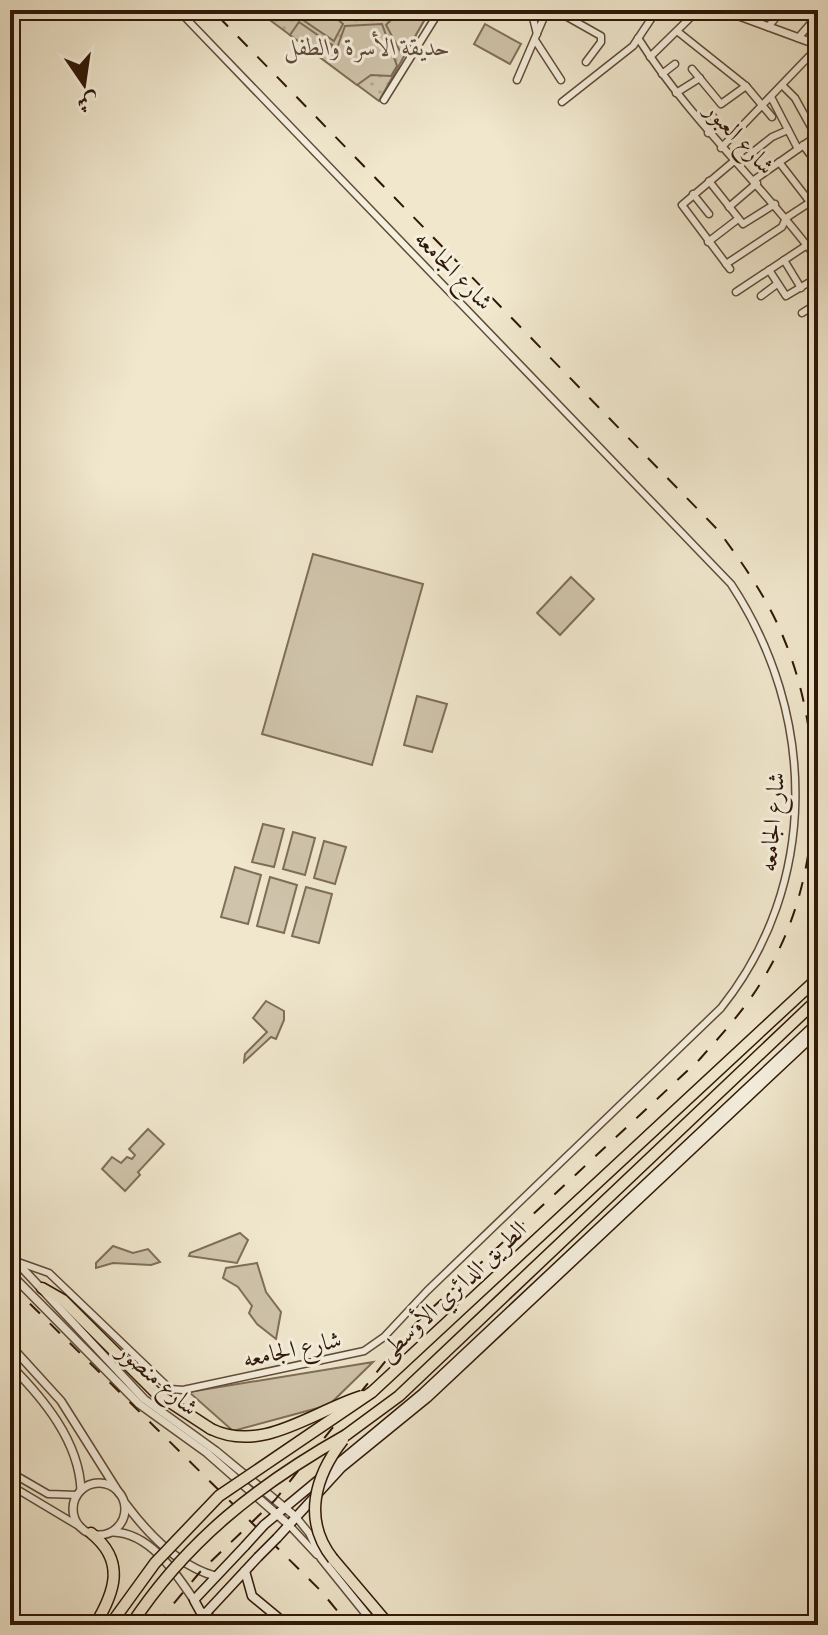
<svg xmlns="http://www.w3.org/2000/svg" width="828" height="1635" viewBox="0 0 828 1635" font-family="'IM FELL French Canon',Amiri,serif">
	<defs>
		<pattern id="grass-dots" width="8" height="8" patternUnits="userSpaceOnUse" patternTransform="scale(2)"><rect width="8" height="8" fill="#cfc4ab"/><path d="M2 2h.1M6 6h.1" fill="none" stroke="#b2a892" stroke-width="1.8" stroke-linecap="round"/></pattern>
	</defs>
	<rect width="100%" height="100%" fill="#f0e7cd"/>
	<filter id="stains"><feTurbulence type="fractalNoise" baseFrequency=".0025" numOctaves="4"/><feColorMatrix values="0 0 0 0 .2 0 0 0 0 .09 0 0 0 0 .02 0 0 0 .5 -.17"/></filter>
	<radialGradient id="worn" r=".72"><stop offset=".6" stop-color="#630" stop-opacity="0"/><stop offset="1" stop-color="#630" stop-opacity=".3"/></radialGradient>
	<polygon fill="url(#grass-dots)" stroke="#7f6e59" stroke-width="2" points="270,10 430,10 379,101 267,18"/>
	<g fill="#cfc4ab" stroke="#7f6e59" stroke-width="2">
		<polygon points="327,10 343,24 334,41 303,20 297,11"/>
		<polygon points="401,10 430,10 409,47 401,53 386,25"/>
		<polygon points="299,22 332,45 333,59 345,26 382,24 397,66 391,76 371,75 357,85 290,35"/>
		<polygon points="485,24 521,44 510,64 474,44"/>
		<polygon points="313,554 423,584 372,765 262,734"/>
		<polygon points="571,577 594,599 560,635 537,613"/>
		<polygon points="417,696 447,704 432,752 404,745"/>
		<polygon points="263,824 284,829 274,867 252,862"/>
		<polygon points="293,832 315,838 305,875 283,869"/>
		<polygon points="324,841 346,847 335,884 314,878"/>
		<polygon points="235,867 261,875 248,924 221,917"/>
		<polygon points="270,877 297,885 284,933 257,926"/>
		<polygon points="306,887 332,894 319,943 292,936"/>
		<polygon points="266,1001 284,1011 284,1020 276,1039 271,1037 244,1062 245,1054 267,1032 253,1018"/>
		<polygon points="148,1129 164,1144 138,1172 140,1175 125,1191 102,1169 112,1157 121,1163 127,1157 132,1159 135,1155 129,1149"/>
		<polygon points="240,1233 248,1240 237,1263 189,1256 190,1253"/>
		<polygon points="113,1246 133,1253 148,1249 160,1262 151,1265 113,1263 96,1268 96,1263"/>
		<polygon points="257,1263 266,1292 281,1312 276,1339 257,1324 249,1313 252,1306 238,1287 223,1278 226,1268"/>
		<polygon points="373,1362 329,1405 233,1431 189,1392"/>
	</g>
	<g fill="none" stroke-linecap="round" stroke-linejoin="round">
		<g stroke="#5f4b38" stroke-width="9">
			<g id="minor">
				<polyline points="531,10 537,34"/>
				<polyline points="555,10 601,36 601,42 586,62"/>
				<polyline points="768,27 782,10"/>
				<polyline points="677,31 746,86 772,117"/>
				<path d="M 638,38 C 690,120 761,183 818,260"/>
				<polyline points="798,38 818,15"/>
				<polyline points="535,40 561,80"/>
				<polyline points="650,57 698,10"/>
				<polyline points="692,69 721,104 746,86"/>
				<polyline points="662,74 675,64"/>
				<polyline points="517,80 547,10"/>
				<polyline points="782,85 795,98 816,136"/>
				<polyline points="676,93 700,78"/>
				<polyline points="771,97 798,149"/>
				<polyline points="384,100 440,10"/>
				<polyline points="562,102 633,46 657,10"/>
				<polyline points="708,133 718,125 712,115"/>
				<polyline points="803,145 818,165"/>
				<polyline points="721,148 818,47"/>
				<polyline points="779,162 810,202"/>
				<polyline points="738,164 772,137 788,130"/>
				<polyline points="754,180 818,135"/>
				<polyline points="709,181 743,224 775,204"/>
				<polyline points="693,194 709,214"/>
				<polyline points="729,207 757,183"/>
				<polyline points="708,242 738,219"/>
				<polyline points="784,260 801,288"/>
				<polyline points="726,264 782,227 786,218 818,197"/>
				<polyline points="730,269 682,205 734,161"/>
				<polyline points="769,270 786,296 818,277"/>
				<polyline points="736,292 807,245"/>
				<polyline points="761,296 777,284"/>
				<polyline points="802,313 818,303"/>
				<polyline points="813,325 818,332"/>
				<path d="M 18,1262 L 49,1273 L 170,1389 L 183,1390 L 364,1351 L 384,1337 L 427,1291 L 721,1008 C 820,884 817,714 731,584 L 178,10"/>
				<polyline points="10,1472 48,1494 77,1495"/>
				<polyline points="10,1485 82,1528"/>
				<polyline points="296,1517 309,1533 321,1558"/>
				<polyline points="289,1525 317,1555"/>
			</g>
		</g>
		<g stroke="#5f4b38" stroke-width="10">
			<g id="tertiary">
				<polyline points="723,10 818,45"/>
				<polyline points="10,1255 144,1399 216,1451 296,1517"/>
				<polyline points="10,1273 139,1404 207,1453 289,1525"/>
				<polyline points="10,1345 61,1401 119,1493"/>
				<path d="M 10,1365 C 43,1398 79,1441 81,1490"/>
				<circle cx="99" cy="1509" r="26"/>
				<path d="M 125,1503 C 148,1534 178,1566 215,1576"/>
				<path d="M 113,1532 C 150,1533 175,1572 194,1600"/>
				<polyline points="321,1558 375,1625"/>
			</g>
		</g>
		<g stroke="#2f1707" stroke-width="11">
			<g id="secondary">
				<polyline points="264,1525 423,1393 818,1022"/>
				<polyline points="277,1538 341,1468 427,1398 818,1031"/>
				<polyline points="245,1571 252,1596 287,1625"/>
				<polyline points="204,1615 258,1557"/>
				<polyline points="221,1625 200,1611 194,1600 245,1546"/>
			</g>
		</g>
		<g stroke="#2f1707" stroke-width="13">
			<g id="motorway">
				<polyline points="42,1288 63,1300 156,1393 211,1429"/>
				<polyline points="372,1392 818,978"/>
				<polyline points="346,1435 399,1396 818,999"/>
				<path d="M 91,1533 C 126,1561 115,1592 95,1625"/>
				<polyline points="333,1559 389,1625"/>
			</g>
		</g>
		<use href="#minor" stroke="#f5efde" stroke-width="6"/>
		<use href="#tertiary" stroke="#f5efde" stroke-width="7"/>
		<use href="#secondary" stroke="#f5efde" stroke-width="8"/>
		<use href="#motorway" stroke="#f0e7cd" stroke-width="10"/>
		<g stroke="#2f1707" stroke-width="2" stroke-dasharray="14 14" stroke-linecap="butt">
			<polyline points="10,1284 321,1591 349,1625"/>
			<path d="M 156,1625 L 200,1572 L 275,1500 L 415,1324 L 699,1060 C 723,1033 748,1006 766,974 C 824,876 827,743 784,639 C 768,599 743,564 718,530 L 212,10"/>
		</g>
		<g stroke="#2f1707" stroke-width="11" stroke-linecap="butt">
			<g id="secondary-bridge">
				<polyline points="245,1546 264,1525"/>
				<polyline points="258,1557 277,1538"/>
			</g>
		</g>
		<g stroke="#2f1707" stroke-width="13" stroke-linecap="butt">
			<g id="motorway-bridge">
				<path d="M 211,1429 C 263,1454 313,1411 362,1396"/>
				<path d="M 333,1559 C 302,1520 315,1476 343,1440"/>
				<polyline points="110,1625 155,1563 219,1496 372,1392"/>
				<path d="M 131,1625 C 187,1540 259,1484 346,1435"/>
			</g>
		</g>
		<use href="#secondary-bridge" stroke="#f5efde" stroke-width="8"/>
		<use href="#motorway-bridge" stroke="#f0e7cd" stroke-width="10"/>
	</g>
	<g text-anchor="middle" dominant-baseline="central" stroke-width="6" stroke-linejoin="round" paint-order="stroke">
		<g font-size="24" font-style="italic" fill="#5f4b38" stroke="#f5efde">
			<text x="367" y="47">حديقة الأسرة والطفل</text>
		</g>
		<g font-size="24" fill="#2f1707" stroke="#f5efde">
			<text transform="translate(740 138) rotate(47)">شارع العبور</text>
			<text transform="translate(454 270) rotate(46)">شارع الجامعه</text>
			<text transform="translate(772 822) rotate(-85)">شارع الجامعه</text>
			<text transform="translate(452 1291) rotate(-43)">الطريق الدائري الأوسطى</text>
			<text transform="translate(292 1349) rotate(-12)">شارع الجامعه</text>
			<text transform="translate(158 1379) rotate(41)">شارع منصور</text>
		</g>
	</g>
	<rect width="828" height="1635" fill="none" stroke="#f0e7cd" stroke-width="40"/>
	<rect x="12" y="12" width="804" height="1611" fill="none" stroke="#2f1707" stroke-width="4"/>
	<rect x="20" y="20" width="788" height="1595" fill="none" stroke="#2f1707" stroke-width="2"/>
	<g transform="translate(84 84) rotate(167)" stroke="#f5efde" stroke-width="6" paint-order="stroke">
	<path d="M0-6L14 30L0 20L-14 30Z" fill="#2f1707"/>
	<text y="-12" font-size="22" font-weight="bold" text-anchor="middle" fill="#2f1707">ش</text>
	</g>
	<rect width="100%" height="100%" filter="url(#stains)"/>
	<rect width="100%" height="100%" fill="url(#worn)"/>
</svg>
